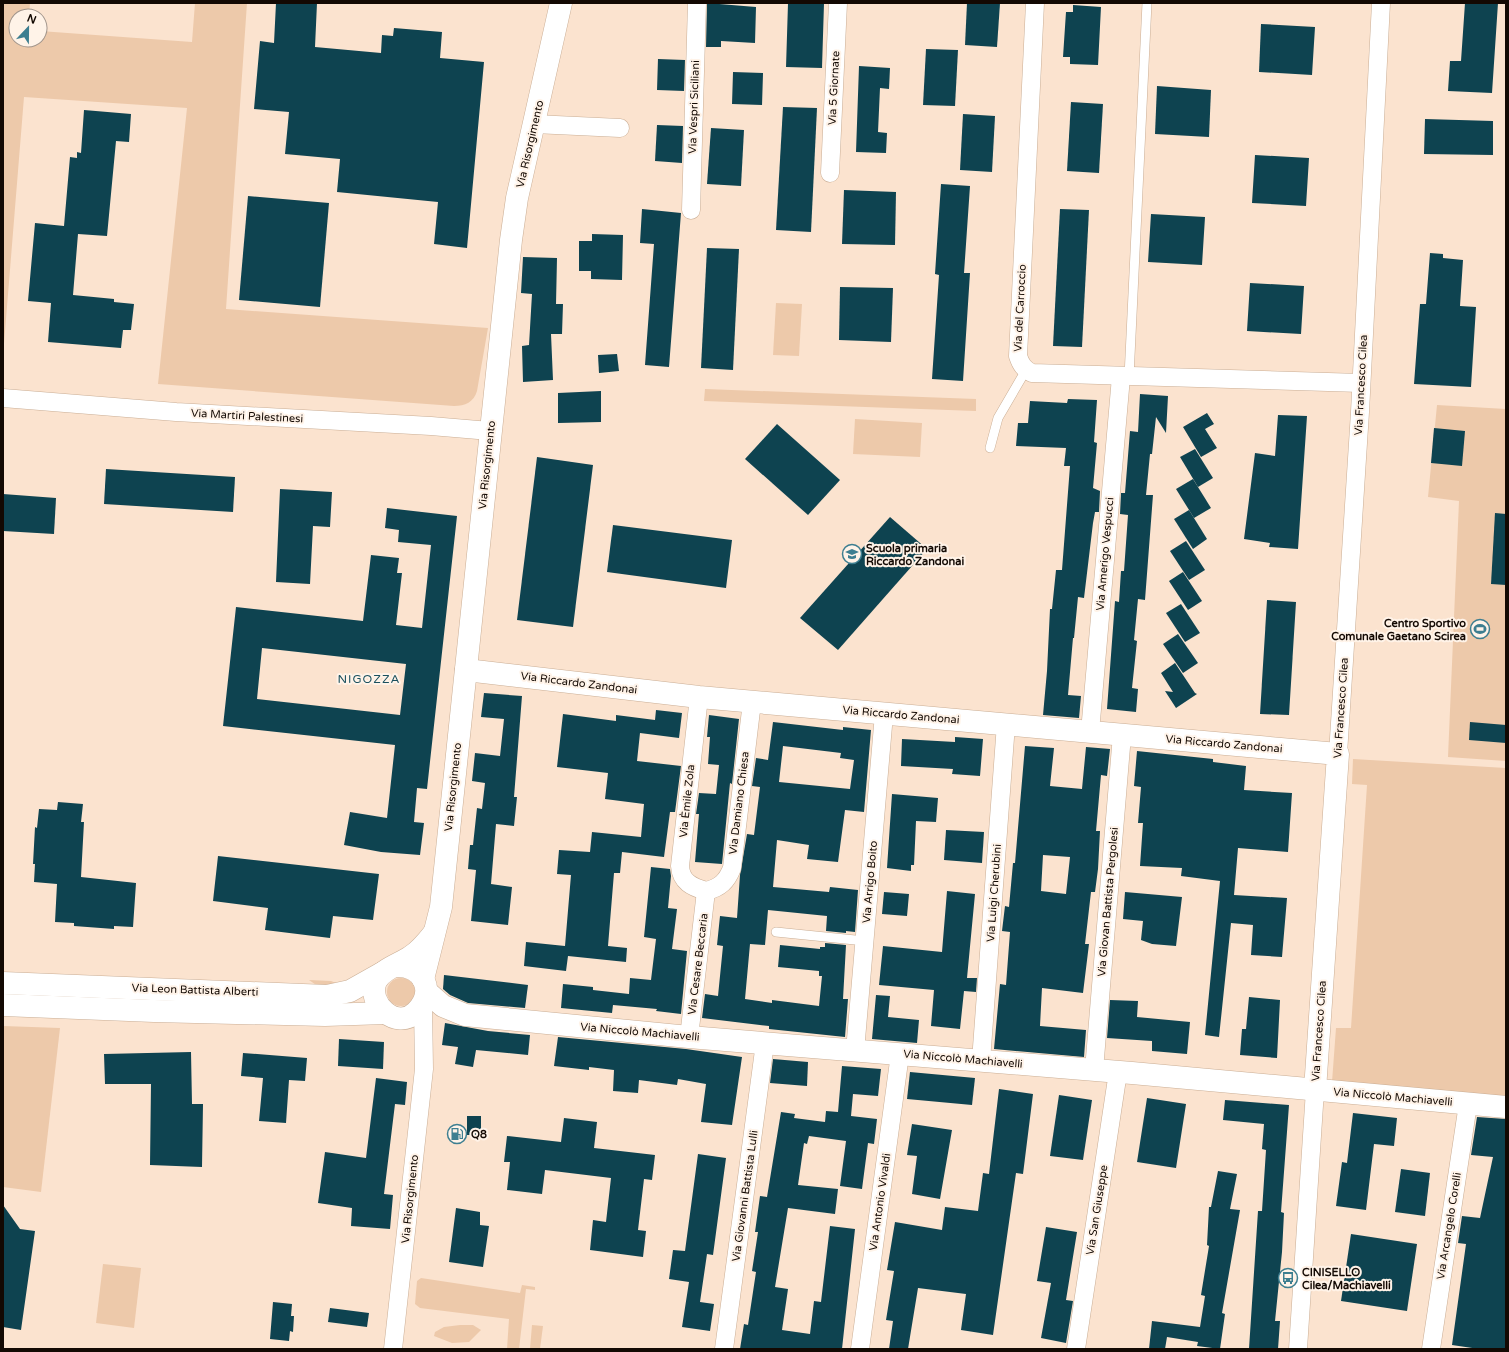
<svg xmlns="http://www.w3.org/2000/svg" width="1509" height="1352" viewBox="0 0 1509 1352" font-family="'Varela Round',sans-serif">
	<rect width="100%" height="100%" fill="#fbe3cf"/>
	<g fill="#edc9aa">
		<path d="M 3,3 L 30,3 L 29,16 L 16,16 L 16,40 L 40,40 L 40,31 L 192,42 L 195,3 L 247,3 L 226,309 L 488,328 L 477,391 C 474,402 465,406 454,406 L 158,384 L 187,108 L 24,97 L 3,356 Z"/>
		<polygon points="776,303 802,304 799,356 773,355"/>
		<polygon points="705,389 976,399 976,411 704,401"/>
		<polygon points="1437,405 1506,409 1506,761 1448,757 1459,501 1428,497"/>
		<polygon points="855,419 922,423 920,457 853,454"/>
		<polygon points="1353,759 1506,768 1506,1097 1332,1082 1336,1028 1351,1028 1367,785 1352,784"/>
		<circle cx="401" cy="992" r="14"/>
		<polygon points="309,980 331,981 336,983 322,989"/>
		<polygon points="3,1026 60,1028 41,1192 3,1187"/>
		<polygon points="103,1264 141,1268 134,1328 96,1323"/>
		<polygon points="421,1278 520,1293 522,1285 535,1287 535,1290 526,1289 519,1349 507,1349 509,1319 420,1308 415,1304 417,1281"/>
		<polygon points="460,1325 473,1325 481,1330 469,1342 452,1343 434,1336 435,1332 444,1327"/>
		<polygon points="532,1325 543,1326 540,1349 530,1349"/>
	</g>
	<g fill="#0e4350" fill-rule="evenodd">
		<polygon points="276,3 317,3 315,47 381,53 382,35 393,36 394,28 442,32 440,58 484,62 467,248 434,244 438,202 337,192 340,159 285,154 289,112 254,109 260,41 274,43"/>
		<polygon points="707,3 756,7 755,43 721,41 721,47 706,47"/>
		<polygon points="788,3 824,3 822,68 786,67"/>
		<polygon points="967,3 1000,3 997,47 965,45"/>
		<polygon points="1465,3 1498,3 1492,93 1448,91 1450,61 1461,61"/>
		<polygon points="1073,5 1101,7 1098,65 1070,64 1070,57 1063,57 1066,12 1073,12"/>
		<polygon points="1261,24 1315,27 1312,75 1259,72"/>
		<polygon points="926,49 958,50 955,106 923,105"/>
		<polygon points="658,59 685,60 684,91 657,90"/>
		<polygon points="859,66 890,68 889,89 880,88 878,132 887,133 886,153 856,152"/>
		<polygon points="733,72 763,73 762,105 732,104"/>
		<polygon points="1157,86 1211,90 1209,137 1155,134"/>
		<polygon points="1071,102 1103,104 1099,173 1067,171"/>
		<polygon points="783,107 817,108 811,232 776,230"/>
		<polygon points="84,110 131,114 129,142 116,141 107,236 78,234 73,295 114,299 114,302 134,304 131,330 123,330 121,348 48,342 51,303 28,301 35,223 64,226 70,157 77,158 77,152 81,153"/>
		<polygon points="963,114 995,116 992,172 960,170"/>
		<polygon points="1425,119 1493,121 1493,155 1424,154"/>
		<polygon points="657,125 683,126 682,163 655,161"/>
		<polygon points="711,128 744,130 741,186 707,184"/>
		<polygon points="1255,155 1309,158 1306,206 1252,203"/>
		<polygon points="941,184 970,186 964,273 970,273 963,381 932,379 939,275 935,274"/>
		<polygon points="844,190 896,192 895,245 842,244"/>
		<polygon points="248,196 329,203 320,307 239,300"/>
		<polygon points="642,209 681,213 669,367 645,365 654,244 640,243"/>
		<polygon points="1060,209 1089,210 1082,347 1053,346"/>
		<polygon points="1151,214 1205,217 1202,265 1148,262"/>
		<polygon points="592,234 623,235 622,280 591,279 591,271 579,271 579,241 592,241"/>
		<polygon points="707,248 739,249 733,370 701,368"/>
		<polygon points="1430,253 1443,254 1443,258 1463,260 1460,306 1476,307 1471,387 1414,384 1420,304 1426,304"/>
		<polygon points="523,257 557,258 556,304 563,304 562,334 551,334 553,380 523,382 522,346 529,345 532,294 521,293"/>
		<polygon points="1250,283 1304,286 1301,334 1247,331"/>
		<polygon points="840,287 893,288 891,342 839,340"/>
		<polygon points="617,354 619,371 599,373 598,355"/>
		<polygon points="601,391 601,422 558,423 558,393"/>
		<polygon points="1140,394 1168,396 1166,433 1156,417 1152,454 1150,454 1146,495 1153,495 1145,600 1138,599 1134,640 1137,641 1132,688 1138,689 1136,712 1107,709 1115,601 1119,602 1121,571 1124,571 1128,515 1120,514 1121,493 1125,493 1130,431 1138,432"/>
		<polygon points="1068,399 1097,400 1094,442 1097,443 1093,488 1100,491 1099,512 1095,512 1093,523 1084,598 1078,597 1074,638 1073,638 1068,695 1081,696 1079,718 1043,715 1047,671 1050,609 1052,609 1056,570 1062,570 1070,466 1064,466 1066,448 1016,446 1018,423 1028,423 1030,401 1067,403"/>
		<polygon points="1207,413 1214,424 1205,429 1217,448 1201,457 1183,427"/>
		<polygon points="1278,415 1307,416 1298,549 1269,547 1270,543 1244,539 1255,453 1275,456"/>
		<polygon points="777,424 840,480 808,515 745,459"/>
		<polygon points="1434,428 1465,431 1462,466 1431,463"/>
		<polygon points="1195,449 1213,478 1198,487 1180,457"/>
		<polygon points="537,457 593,465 573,627 517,620"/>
		<polygon points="106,469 235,477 233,512 104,504"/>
		<polygon points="1193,479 1211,508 1194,518 1176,489"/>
		<polygon points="280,489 332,492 330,527 313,526 310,584 276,582"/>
		<polygon points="3,494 56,498 54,534 3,531"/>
		<path d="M 387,508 L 457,516 L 427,789 L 417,788 L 414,822 L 424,823 L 420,855 L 381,852 L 344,845 L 350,812 L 387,818 L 395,745 L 223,726 L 236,607 L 363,621 L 371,555 L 399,558 L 397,573 L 402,573 L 396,625 L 422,628 L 431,545 L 398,542 L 399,530 L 385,528 ZM 262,648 L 406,664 L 400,715 L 257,699 Z"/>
		<polygon points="1189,510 1207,539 1193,549 1174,519"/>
		<polygon points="1495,513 1506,514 1506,585 1491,584"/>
		<polygon points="890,517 927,549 838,650 800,618"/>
		<polygon points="613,525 732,540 726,588 607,572"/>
		<polygon points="1186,541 1205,570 1189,580 1170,551"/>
		<polygon points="1183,572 1202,601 1188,610 1169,581"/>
		<polygon points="1267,600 1296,602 1289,715 1260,714"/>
		<polygon points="1181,604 1200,633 1185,642 1166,613"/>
		<polygon points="1178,634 1198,663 1183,673 1163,644"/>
		<polygon points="1175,663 1195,693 1197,694 1176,708 1165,691 1173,692 1161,673"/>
		<polygon points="484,693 522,696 514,797 517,797 514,826 496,824 491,884 512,887 508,925 471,921 476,870 468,869 470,845 473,845 477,808 482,809 485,783 472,781 475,753 500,756 504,719 481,717"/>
		<polygon points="656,710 682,713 679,738 640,733 637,761 681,766 675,812 670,812 664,857 622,852 620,873 614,873 608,946 627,948 626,962 568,956 566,971 524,966 526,942 565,946 571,875 557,874 559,850 590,852 592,832 641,837 644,804 605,799 608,773 557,767 563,714 616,721 616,715 655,720"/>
		<polygon points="709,715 739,719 732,784 730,783 722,864 695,862 699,814 696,814 699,793 716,794 719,765 708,764 710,737 707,737"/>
		<path d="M 773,722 L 843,730 L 843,727 L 871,730 L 864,812 L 845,810 L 838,862 L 807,859 L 809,845 L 777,840 L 773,887 L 829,892 L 830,887 L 858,890 L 855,932 L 846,931 L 846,933 L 826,931 L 827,916 L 768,910 L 765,945 L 750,944 L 745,999 L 772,1003 L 772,1000 L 819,1006 L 822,976 L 819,976 L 819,971 L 778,967 L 780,945 L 820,949 L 820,947 L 825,947 L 825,943 L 846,945 L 843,999 L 848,999 L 845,1037 L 769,1029 L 769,1026 L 702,1018 L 705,994 L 718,996 L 723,946 L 717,945 L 720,916 L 737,918 L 740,875 L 747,834 L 754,835 L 760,787 L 752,786 L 756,758 L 768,760 ZM 783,746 L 841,753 L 840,758 L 854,760 L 850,789 L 779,782 Z"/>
		<polygon points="1470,722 1506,725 1506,743 1469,740"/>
		<polygon points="955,737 983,739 980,776 952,774 953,769 901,766 902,739 955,742"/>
		<path d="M 1025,746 L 1054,748 L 1050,786 L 1082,789 L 1086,747 L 1110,749 L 1107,776 L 1101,775 L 1096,831 L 1100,831 L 1098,869 L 1095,892 L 1091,892 L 1085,944 L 1089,944 L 1083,993 L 1042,988 L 1040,1026 L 1086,1030 L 1084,1057 L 994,1049 L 1000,984 L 1006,985 L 1010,932 L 1002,931 L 1005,906 L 1009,907 L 1013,863 L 1015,863 ZM 1043,855 L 1070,857 L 1066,894 L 1041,891 Z"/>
		<polygon points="1137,751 1213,759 1213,762 1246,766 1244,790 1292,793 1288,852 1238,848 1234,895 1287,898 1282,957 1251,955 1253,925 1231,923 1219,1037 1205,1035 1220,881 1181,876 1182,868 1140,866 1143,823 1138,823 1141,787 1134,786"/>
		<polygon points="892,794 938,798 936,822 916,821 914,865 911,865 911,871 887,868"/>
		<polygon points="58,802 83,804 81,822 84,822 81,877 136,883 133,927 114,926 114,929 74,926 74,923 55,922 57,884 34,882 35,864 33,864 35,827 37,828 39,809 57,810"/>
		<polygon points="946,830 984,832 982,863 944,860"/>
		<polygon points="218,856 379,874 373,920 333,916 330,938 265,930 268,908 213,901"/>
		<polygon points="651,867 670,869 671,876 668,908 677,909 672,949 687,951 681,1014 656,1011 657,1009 613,1005 612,1013 561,1008 563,984 593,987 593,990 629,994 630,978 651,980 656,939 644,937"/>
		<polygon points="947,891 975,894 967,978 977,978 976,992 964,991 960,1029 931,1026 934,990 879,985 883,946 942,952"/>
		<polygon points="884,892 909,894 907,916 882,914"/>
		<polygon points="1125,892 1182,897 1176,946 1152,944 1141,940 1143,921 1123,919"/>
		<polygon points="444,975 528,985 525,1008 468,1003 450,995 443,989"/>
		<polygon points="876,995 890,996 888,1017 919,1020 917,1043 872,1039"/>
		<polygon points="1249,997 1280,1000 1277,1058 1240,1055 1242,1029 1246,1029"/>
		<polygon points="1110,1000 1138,1001 1137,1017 1190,1022 1187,1054 1152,1051 1152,1041 1107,1038"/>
		<polygon points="445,1023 488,1031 530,1035 528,1055 476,1050 473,1067 455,1064 458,1047 442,1045"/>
		<polygon points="558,1037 686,1049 742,1057 732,1125 701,1122 706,1084 678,1079 677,1085 639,1080 638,1093 613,1091 614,1070 589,1067 589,1070 554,1066"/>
		<polygon points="339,1039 384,1042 383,1069 338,1066"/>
		<polygon points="191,1052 192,1104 203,1104 202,1167 150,1165 151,1084 105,1084 104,1054"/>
		<polygon points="243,1053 307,1058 305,1081 289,1080 286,1123 259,1121 263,1078 241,1076"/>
		<polygon points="773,1059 808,1062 807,1086 770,1083"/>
		<polygon points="842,1066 881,1069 878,1096 853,1094 851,1116 877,1119 874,1144 868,1143 862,1189 840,1186 846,1141 809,1136 807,1144 804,1143 798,1185 838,1189 835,1214 788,1208 775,1287 788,1289 782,1330 810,1334 814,1301 821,1302 830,1226 855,1229 842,1349 740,1349 744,1324 748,1325 756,1272 752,1271 758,1232 755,1232 760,1196 767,1197 781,1112 795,1114 794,1118 825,1122 826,1111 838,1112"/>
		<polygon points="910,1072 975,1078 972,1105 907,1099"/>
		<polygon points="376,1078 407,1082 405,1105 395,1104 384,1194 393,1195 390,1229 351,1226 352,1208 318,1203 325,1152 366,1158"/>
		<polygon points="999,1089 1033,1094 1023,1174 1016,1173 993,1335 961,1330 966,1294 918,1288 908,1349 889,1349 893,1321 886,1320 894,1271 887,1270 895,1222 942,1230 945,1207 978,1211 983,1173 989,1174"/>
		<polygon points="1059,1095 1092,1100 1083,1160 1050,1156"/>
		<polygon points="1147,1098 1186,1104 1176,1168 1137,1162"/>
		<polygon points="1225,1100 1289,1105 1281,1212 1284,1213 1282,1252 1275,1321 1280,1321 1278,1349 1249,1349 1258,1211 1262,1211 1266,1150 1262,1149 1264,1124 1223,1120"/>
		<polygon points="1353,1113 1397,1118 1394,1146 1374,1144 1366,1210 1336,1206 1342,1162 1347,1163"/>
		<rect x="467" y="1116" width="14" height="19"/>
		<polygon points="1477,1117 1506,1119 1506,1349 1479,1349 1452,1345 1466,1244 1458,1243 1462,1216 1480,1218 1493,1157 1471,1155"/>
		<polygon points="564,1118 597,1122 594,1148 655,1155 652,1180 644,1179 638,1230 646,1231 643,1257 590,1250 593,1220 606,1222 611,1178 545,1170 542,1194 507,1190 510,1162 504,1162 507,1136 561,1142"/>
		<polygon points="912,1124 952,1130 940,1199 912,1194 917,1156 907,1155"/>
		<polygon points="698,1154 726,1158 713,1255 707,1254 700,1302 714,1304 710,1331 682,1327 689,1282 669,1279 673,1250 685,1251"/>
		<polygon points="1401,1169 1430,1173 1425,1216 1395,1212"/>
		<polygon points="1218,1171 1237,1174 1230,1209 1240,1210 1222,1313 1225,1314 1220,1349 1197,1346 1198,1342 1167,1337 1165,1349 1149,1349 1152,1321 1200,1327 1205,1296 1201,1295 1209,1246 1207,1245 1209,1207 1211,1207"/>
		<polygon points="3,1205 20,1229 35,1231 21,1330 3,1327"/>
		<polygon points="456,1208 480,1212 480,1225 489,1226 483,1267 449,1262"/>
		<polygon points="1046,1227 1077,1232 1066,1300 1073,1301 1066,1343 1041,1338 1051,1283 1037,1281"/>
		<polygon points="1351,1234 1417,1244 1407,1311 1341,1301"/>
		<polygon points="273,1302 292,1304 291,1316 294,1316 293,1332 290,1331 289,1341 270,1339"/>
		<polygon points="330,1308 369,1313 367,1327 328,1322"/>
	</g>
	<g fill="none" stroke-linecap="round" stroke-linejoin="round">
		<g stroke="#caae95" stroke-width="10">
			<g id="service">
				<polyline points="1129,377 1147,3"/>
				<polyline points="990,448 998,418 1026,370"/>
				<polyline points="776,932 865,941"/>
			</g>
		</g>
		<g stroke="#caae95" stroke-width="19">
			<g id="minor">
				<path d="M 1035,3 L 1018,356 C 1021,365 1024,369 1032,373 L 1361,383"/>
				<polyline points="534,124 620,128"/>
				<polyline points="830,173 838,3"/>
				<polyline points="691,210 697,3"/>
				<polyline points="3,398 176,412 431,426 490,431"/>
				<path d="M 699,697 L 680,866 C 681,882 692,887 706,891 C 720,888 727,881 732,868 L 752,702"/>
				<polyline points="1090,732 1121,377"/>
				<polyline points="1338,754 1360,412 1381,3"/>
				<polyline points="689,1037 706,891"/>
				<polyline points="855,1051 884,714"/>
				<polyline points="981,1061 1006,724"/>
				<polyline points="1094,1070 1122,735"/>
				<polyline points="393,1349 424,1069 423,1005"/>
				<polyline points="724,1349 765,1043"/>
				<polyline points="860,1349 900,1054"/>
				<polyline points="1076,1349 1118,1072"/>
				<polyline points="1298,1349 1315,1090"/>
				<polyline points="1431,1349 1468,1104"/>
			</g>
		</g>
		<g stroke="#caae95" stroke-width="23">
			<g id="tertiary">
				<polyline points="466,670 699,697 1338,754 1315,1090"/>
				<path d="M 395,966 C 423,964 437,991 416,1012 C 397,1031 366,1004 376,981 C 382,969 400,964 410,957 C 420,951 427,942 434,933"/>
				<polyline points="423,979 441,907 511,240 517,198 561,3"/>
				<polyline points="3,983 327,996 350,991 382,973"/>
				<polyline points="427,992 443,1006 465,1015 689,1037 1132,1073 1506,1107"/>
				<polyline points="3,1005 154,1011 325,1015 385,1013"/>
			</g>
		</g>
		<use href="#service" stroke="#fff" stroke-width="9"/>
		<use href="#minor" stroke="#fff" stroke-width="18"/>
		<use href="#tertiary" stroke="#fff" stroke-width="22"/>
	</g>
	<defs>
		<g id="school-ring" transform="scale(1)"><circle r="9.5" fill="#fff3e8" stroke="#3d7e90" stroke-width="1.5"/><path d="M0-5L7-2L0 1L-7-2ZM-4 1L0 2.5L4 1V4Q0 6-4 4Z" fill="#3d7e90"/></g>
		<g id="stadium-ring" transform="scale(1)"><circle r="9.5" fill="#fff3e8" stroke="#3d7e90" stroke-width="1.5"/><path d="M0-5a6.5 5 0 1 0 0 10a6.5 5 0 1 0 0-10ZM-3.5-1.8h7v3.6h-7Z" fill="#3d7e90"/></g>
		<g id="fuel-ring" transform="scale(1)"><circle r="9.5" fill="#fff3e8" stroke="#3d7e90" stroke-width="1.5"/><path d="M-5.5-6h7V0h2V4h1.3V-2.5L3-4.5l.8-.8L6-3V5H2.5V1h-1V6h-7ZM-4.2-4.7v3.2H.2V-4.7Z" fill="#3d7e90"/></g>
		<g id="bus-ring" transform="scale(1)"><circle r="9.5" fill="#fff3e8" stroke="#3d7e90" stroke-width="1.5"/><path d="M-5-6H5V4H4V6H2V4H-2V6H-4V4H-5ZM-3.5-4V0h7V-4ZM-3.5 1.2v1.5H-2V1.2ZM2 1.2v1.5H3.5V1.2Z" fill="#3d7e90"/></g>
	</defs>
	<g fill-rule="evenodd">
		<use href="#school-ring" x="852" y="554"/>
		<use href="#stadium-ring" x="1480" y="629"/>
		<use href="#fuel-ring" x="457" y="1134"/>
		<use href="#bus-ring" x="1288" y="1278"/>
	</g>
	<g text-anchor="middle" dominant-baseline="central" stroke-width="4" stroke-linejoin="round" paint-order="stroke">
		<g font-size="11" fill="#130903" stroke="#fff3e8">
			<text transform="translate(834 88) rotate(-87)">Via 5 Giornate</text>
			<text transform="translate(694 107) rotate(-88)">Via Vespri Siciliani</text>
			<text transform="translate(530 144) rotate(-77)">Via Risorgimento</text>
			<text transform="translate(1020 308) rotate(-87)">Via del Carroccio</text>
			<text transform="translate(1361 385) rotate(-87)">Via Francesco Cilea</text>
			<text transform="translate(247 416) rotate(3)">Via Martiri Palestinesi</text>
			<text transform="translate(487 465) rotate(-84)">Via Risorgimento</text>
			<text transform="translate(1105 554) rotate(-85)">Via Amerigo Vespucci</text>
			<text transform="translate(579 683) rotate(7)">Via Riccardo Zandonai</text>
			<text transform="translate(1341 708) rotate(-86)">Via Francesco Cilea</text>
			<text transform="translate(901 715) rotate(5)">Via Riccardo Zandonai</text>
			<text transform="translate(1224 744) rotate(5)">Via Riccardo Zandonai</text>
			<text transform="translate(453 787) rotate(-84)">Via Risorgimento</text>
			<text transform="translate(687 801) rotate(-84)">Via Èmile Zola</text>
			<text transform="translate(739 803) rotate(-83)">Via Damiano Chiesa</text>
			<text transform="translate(870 882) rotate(-85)">Via Arrigo Boito</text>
			<text transform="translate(994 893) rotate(-86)">Via Luigi Cherubini</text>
			<text transform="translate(1108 902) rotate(-85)">Via Giovan Battista Pergolesi</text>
			<text transform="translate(698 964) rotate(-83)">Via Cesare Beccaria</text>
			<text transform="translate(195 990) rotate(2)">Via Leon Battista Alberti</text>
			<text transform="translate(1319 1031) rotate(-86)">Via Francesco Cilea</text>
			<text transform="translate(640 1032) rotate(5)">Via Niccolò Machiavelli</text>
			<text transform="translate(963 1059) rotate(5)">Via Niccolò Machiavelli</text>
			<text transform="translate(1393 1097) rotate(5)">Via Niccolò Machiavelli</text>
			<text transform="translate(745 1196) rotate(-82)">Via Giovanni Battista Lulli</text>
			<text transform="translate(410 1199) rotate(-84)">Via Risorgimento</text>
			<text transform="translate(880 1202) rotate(-82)">Via Antonio Vivaldi</text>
			<text transform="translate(1097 1210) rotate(-81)">Via San Giuseppe</text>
			<text transform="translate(1449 1226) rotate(-81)">Via Arcangelo Corelli</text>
		</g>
		<g font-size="11" font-weight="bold" fill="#130903" stroke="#fff3e8" text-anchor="start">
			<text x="866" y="548">Scuola primaria<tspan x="866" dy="13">Riccardo Zandonai</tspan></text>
			<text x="1466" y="623" text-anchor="end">Centro Sportivo<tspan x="1466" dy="13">Comunale Gaetano Scirea</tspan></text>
			<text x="471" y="1134">Q8</text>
			<text x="1302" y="1272">CINISELLO<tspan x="1302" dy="13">Cilea/Machiavelli</tspan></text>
		</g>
		<g font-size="12" letter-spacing="1" fill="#1a505e" stroke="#fff3e8">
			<text x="369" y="679">NIGOZZA</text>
		</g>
	</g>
	<rect width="1509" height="1352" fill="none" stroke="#130903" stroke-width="8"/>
	<g transform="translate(28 28) rotate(22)"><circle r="19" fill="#fff3e8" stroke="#a1958c"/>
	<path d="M0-3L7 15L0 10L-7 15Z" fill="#3d7e90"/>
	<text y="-6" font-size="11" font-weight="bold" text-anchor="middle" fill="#130903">N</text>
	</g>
</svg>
